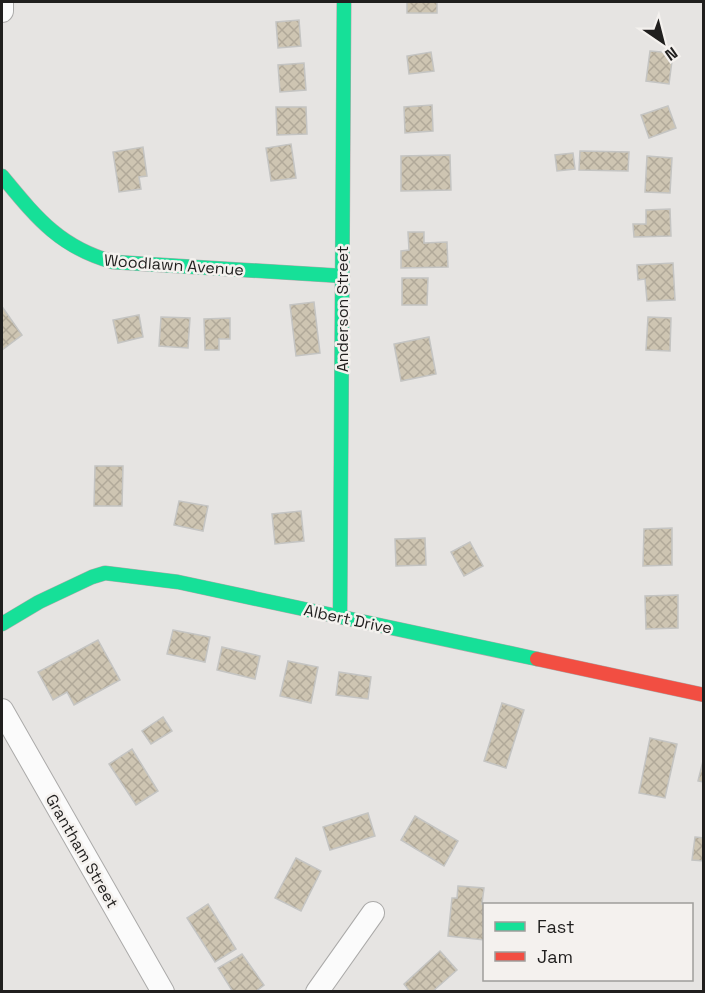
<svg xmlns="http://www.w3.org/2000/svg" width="705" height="993" viewBox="0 0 705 993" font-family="'Space Grotesk',sans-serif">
	<defs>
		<pattern id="building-cross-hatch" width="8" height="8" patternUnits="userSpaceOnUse" patternTransform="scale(1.5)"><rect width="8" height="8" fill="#cec5b2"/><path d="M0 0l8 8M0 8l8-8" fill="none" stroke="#b1a999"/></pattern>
	</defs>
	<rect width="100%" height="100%" fill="#e6e4e2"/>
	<g fill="url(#building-cross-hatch)" stroke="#c4c4c2" stroke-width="1.5">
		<rect x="407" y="2" width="30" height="11"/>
		<polygon points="299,20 301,46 278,48 276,22"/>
		<polygon points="650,51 673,53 669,84 646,81"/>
		<polygon points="431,52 434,71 409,74 407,56"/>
		<polygon points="304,63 306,90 280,92 278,65"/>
		<polygon points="432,105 433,131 405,133 404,107"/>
		<polygon points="668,106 676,128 649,138 641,115"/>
		<polygon points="276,107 306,107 307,134 277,135"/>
		<polygon points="291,144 296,178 271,181 266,148"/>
		<polygon points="143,147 147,176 139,177 141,189 119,192 113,152"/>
		<polygon points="580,151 629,152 628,171 579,170"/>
		<polygon points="573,153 575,169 557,171 555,155"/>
		<polygon points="450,155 451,190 401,191 401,156"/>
		<polygon points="647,156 672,158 670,193 645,192"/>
		<polygon points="670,209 671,236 634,237 633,224 646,224 646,210"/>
		<polygon points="408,232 424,232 424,243 447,242 448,267 401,268 401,251 409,250"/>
		<polygon points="673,263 675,300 647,301 645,279 638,280 637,265"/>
		<polygon points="402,278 428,278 427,305 402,305"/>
		<polygon points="314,302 320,353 296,356 290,305"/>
		<polygon points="3,308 22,335 2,350 2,309"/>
		<polygon points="139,315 143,337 118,343 113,320"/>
		<polygon points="161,317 190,318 188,348 159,346"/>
		<polygon points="648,317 671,318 670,351 646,350"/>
		<polygon points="230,318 230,339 219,339 219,350 205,350 204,319"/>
		<polygon points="429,337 436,374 401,381 394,344"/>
		<polygon points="95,466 123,466 122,506 94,506"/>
		<polygon points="179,501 208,506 203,531 174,525"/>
		<polygon points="301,511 304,541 275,544 272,514"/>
		<polygon points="672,528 672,565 643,566 644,529"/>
		<polygon points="425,538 426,565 396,566 395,539"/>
		<polygon points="470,542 483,566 464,576 451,552"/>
		<polygon points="678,595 678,628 646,629 645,596"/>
		<polygon points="173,630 210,637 205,662 167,654"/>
		<polygon points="98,640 120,680 74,705 67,692 53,700 38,672"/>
		<polygon points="222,647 260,656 255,679 217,670"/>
		<polygon points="288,661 318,667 311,703 280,696"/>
		<polygon points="339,672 371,677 368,699 336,695"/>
		<polygon points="502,703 524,710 506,768 484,761"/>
		<polygon points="163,717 172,731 151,744 142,731"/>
		<polygon points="650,738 677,744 665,798 639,793"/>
		<polygon points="132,749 158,791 136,805 109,764"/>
		<polygon points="704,757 704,782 698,781"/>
		<polygon points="368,813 375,836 330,850 323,827"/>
		<polygon points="415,816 458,841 444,866 401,840"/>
		<polygon points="695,837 704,838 704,861 692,860"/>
		<polygon points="296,858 321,871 301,911 275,898"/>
		<polygon points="458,886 484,888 482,904 489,904 484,904 484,940 448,936 452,898 457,898"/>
		<polygon points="208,904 236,949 215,962 187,918"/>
		<polygon points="440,951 457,970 432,992 410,992 404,984"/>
		<polygon points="242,954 264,985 255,992 233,992 218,968"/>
	</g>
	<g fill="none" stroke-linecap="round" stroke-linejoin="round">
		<g stroke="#abaaa9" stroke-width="24">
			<g id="street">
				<polyline points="2,11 2,2"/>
				<polyline points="2,710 163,992"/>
				<polyline points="317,992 373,913"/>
			</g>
		</g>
		<g stroke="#abaaa9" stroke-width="15">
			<g id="fast">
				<path d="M 2,176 C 36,217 59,247 113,262 L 343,276"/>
				<polyline points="340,617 344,2"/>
				<polyline points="2,624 39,602 92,577 105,573 178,582 537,659"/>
			</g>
		</g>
		<g stroke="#abaaa9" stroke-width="15">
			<polyline id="jam" points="537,659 704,695"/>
		</g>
		<use href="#street" stroke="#fbfbfb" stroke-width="22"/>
		<use href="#fast" stroke="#16e098" stroke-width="14"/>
		<use href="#jam" stroke="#f24e42" stroke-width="14"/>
	</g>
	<g text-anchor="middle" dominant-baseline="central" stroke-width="5" stroke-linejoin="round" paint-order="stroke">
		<g font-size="16" fill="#201f1e" stroke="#f4f1ee">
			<text transform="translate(174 265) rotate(4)">Woodlawn Avenue</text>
			<text transform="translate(342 309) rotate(-90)">Anderson Street</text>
			<text transform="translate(348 619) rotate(12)">Albert Drive</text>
			<text transform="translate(82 851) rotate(60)">Grantham Street</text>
		</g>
	</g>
	<rect width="705" height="993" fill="none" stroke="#201f1e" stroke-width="6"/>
	<rect x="483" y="903" width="210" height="78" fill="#f4f1ee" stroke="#9f9d9b" stroke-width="1.5"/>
	<rect x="495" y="922" width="30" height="9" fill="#16e098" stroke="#9f9d9b" stroke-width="1.5"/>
	<text x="537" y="933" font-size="18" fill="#201f1e">Fast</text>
	<rect x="495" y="952" width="30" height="9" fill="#f24e42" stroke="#9f9d9b" stroke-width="1.5"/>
	<text x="537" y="963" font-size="18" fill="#201f1e">Jam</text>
	<g transform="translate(663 42) rotate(145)" stroke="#f4f1ee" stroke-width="4.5" paint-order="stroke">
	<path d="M0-4.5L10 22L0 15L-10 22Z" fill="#201f1e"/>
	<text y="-9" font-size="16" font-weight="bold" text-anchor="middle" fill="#201f1e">N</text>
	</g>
</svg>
